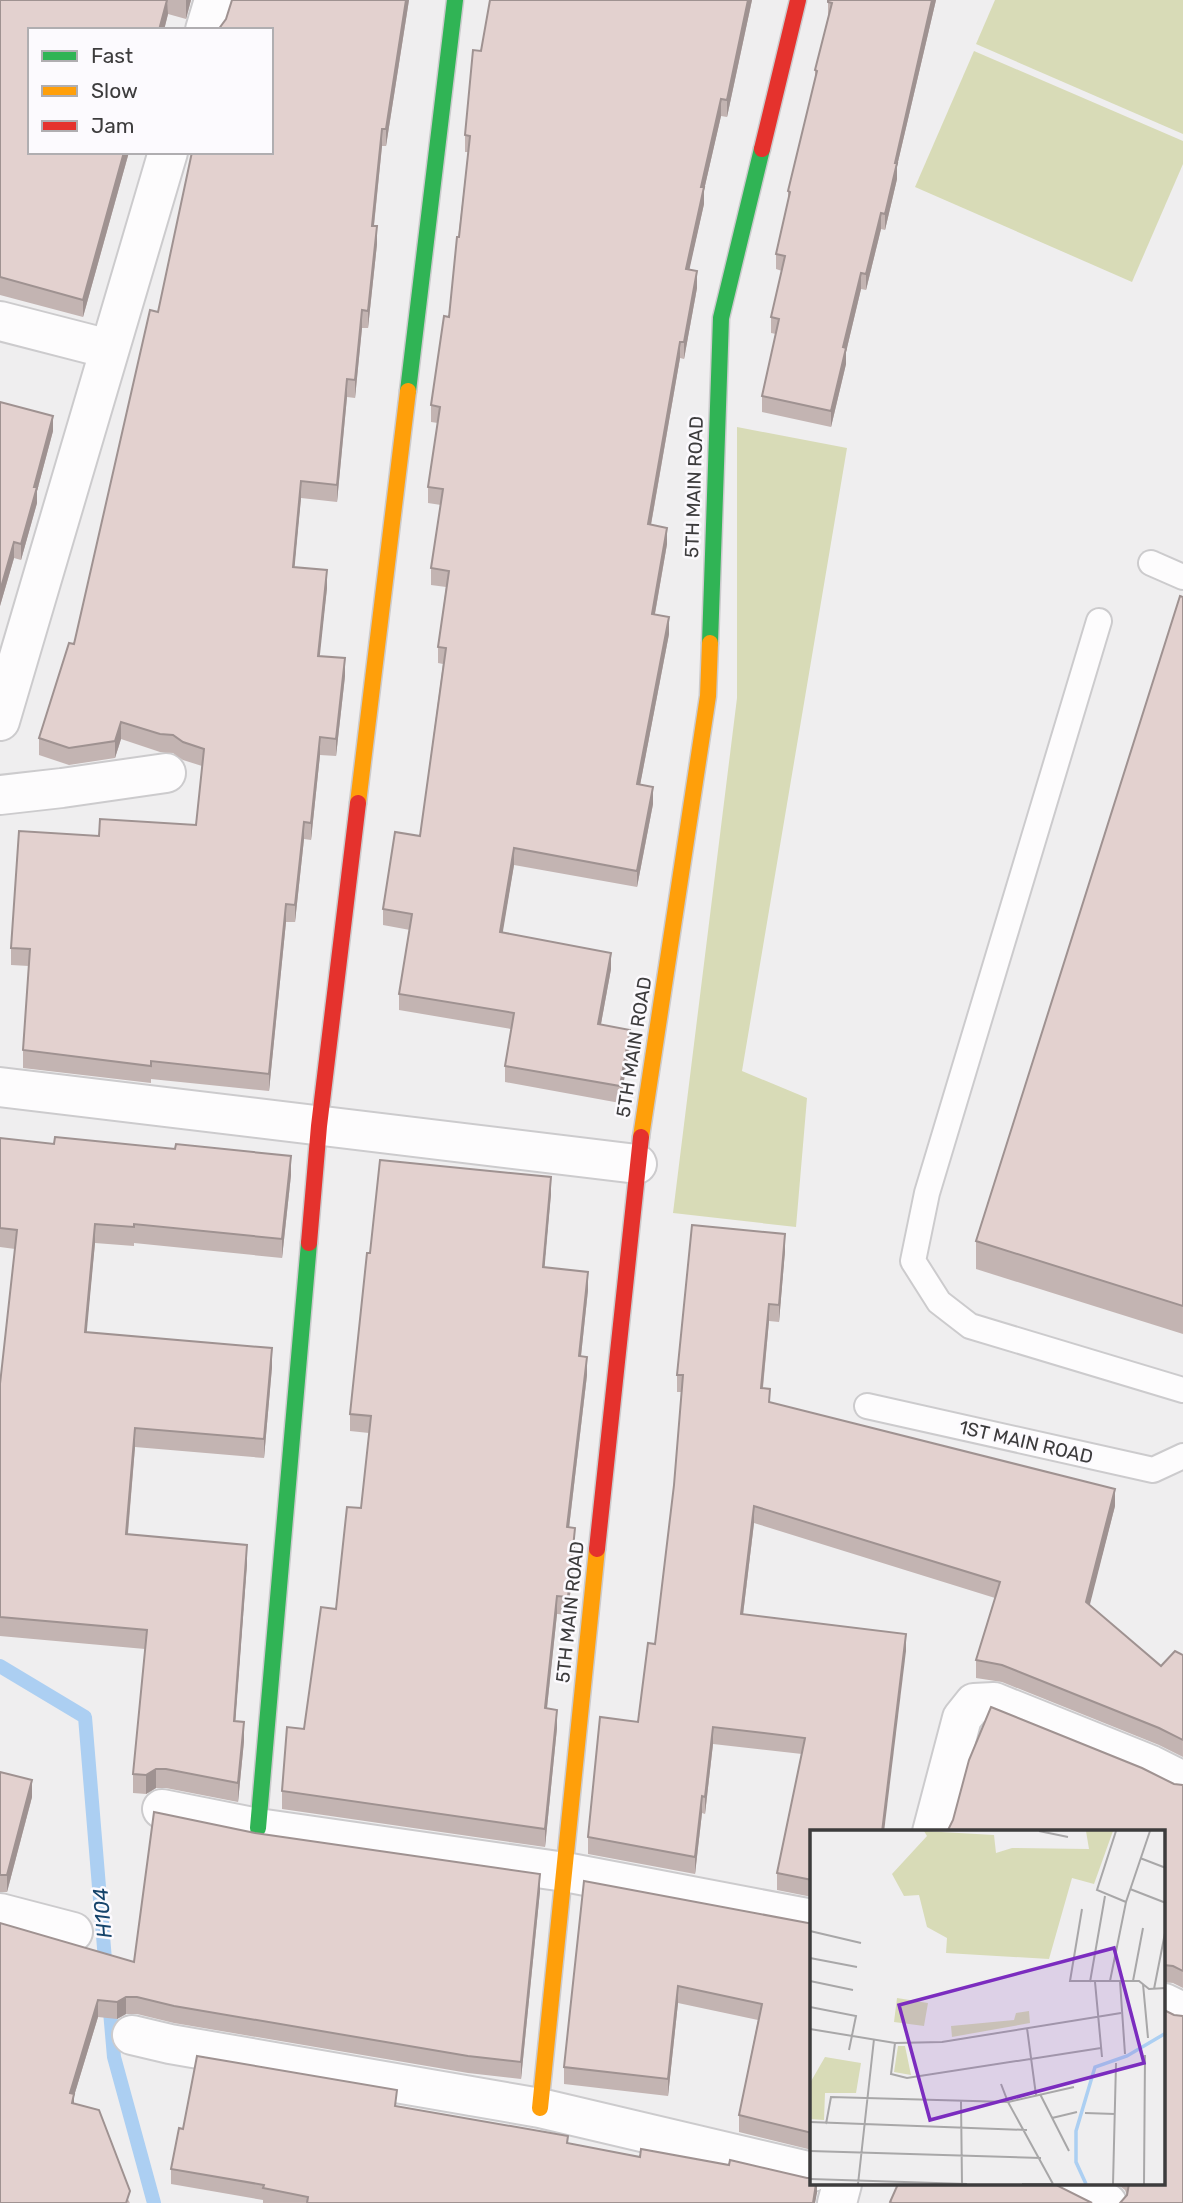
<svg xmlns="http://www.w3.org/2000/svg" width="1183" height="2203" viewBox="0 0 1183 2203" font-family="Rubik,sans-serif">
	<rect width="100%" height="100%" fill="#efeeef"/>
	<g fill="#d8dbb7">
		<polygon points="995,0 1183,0 1183,134 976,44"/>
		<polygon points="974,51 1183,141 1183,164 1132,282 915,187"/>
		<polygon points="737,427 847,448 742,1071 807,1098 796,1227 673,1213 737,698"/>
	</g>
	<g fill="none" stroke-linecap="round" stroke-linejoin="round">
		<g stroke="#accff2" stroke-width="14">
			<polyline points="0,1666 85,1717 106,1972"/>
			<polyline points="109,2000 114,2057 154,2203"/>
		</g>
		<g stroke="#cccbcd" stroke-width="28">
			<g id="lane">
				<polyline points="1151,563 1183,577"/>
				<polyline points="1099,621 927,1193 913,1261 939,1302 970,1326 1183,1390"/>
				<polyline points="867,1406 1153,1470 1183,1456"/>
			</g>
		</g>
		<g stroke="#cccbcd" stroke-width="42">
			<g id="street">
				<polyline points="205,30 214,0"/>
				<polyline points="0,321 109,349"/>
				<polyline points="0,721 168,152"/>
				<polyline points="0,795 62,788 166,773"/>
				<polyline points="0,1087 637,1164"/>
				<polyline points="162,1809 258,1828 565,1872 812,1919"/>
				<polyline points="932,1832 962,1718 974,1703 994,1702 1151,1765 1183,1781"/>
				<polyline points="0,1913 73,1932"/>
				<polyline points="1164,2003 1183,2012"/>
				<polyline points="132,2035 170,2044 540,2108 812,2172"/>
				<polyline points="1068,2184 1107,2203"/>
				<polyline points="837,2203 842,2184"/>
			</g>
		</g>
		<g stroke="#cccbcd" stroke-width="19">
			<g id="fast">
				<polyline points="408,391 455,0"/>
				<polyline points="710,643 721,318 762,149"/>
				<polyline points="258,1828 309,1243"/>
			</g>
		</g>
		<g stroke="#cccbcd" stroke-width="19">
			<g id="slow">
				<polyline points="358,803 408,391"/>
				<polyline points="641,1137 708,696 710,643"/>
				<polyline points="540,2108 597,1549"/>
			</g>
		</g>
		<g stroke="#cccbcd" stroke-width="19">
			<g id="jam">
				<polyline points="762,149 798,0"/>
				<polyline points="309,1243 319,1126 358,803"/>
				<polyline points="597,1549 641,1137"/>
			</g>
		</g>
		<use href="#lane" stroke="#fdfcfd" stroke-width="24"/>
		<use href="#street" stroke="#fdfcfd" stroke-width="38"/>
		<use href="#fast" stroke="#30b455" stroke-width="16"/>
		<use href="#slow" stroke="#ff9f0a" stroke-width="16"/>
		<use href="#jam" stroke="#e5322d" stroke-width="16"/>
	</g>
	<g fill="#c3b4b2">
		<polygon points="0,0 191,0 186,19 168,14 164,30 30,30 30,152 129,152 83,317 0,295"/>
		<polygon points="409,0 386,146 382,146 374,226 377,244 368,328 362,328 355,398 347,397 337,502 301,498 294,567 327,588 319,656 345,676 336,756 320,755 311,840 304,839 295,922 286,922 269,1091 151,1079 151,1083 23,1068 23,1050 29,966 11,965 11,948 99,836 196,825 202,766 183,760 173,753 160,752 121,739 115,758 69,765 39,755 39,738 74,644 158,312 226,19"/>
		<polygon points="752,0 727,117 721,116 704,190 704,204 689,269 697,288 684,359 680,358 651,525 667,544 655,614 669,634 640,785 653,804 637,887 514,865 502,933 611,969 601,1024 630,1046 620,1103 505,1082 505,1066 511,1029 399,1010 399,994 410,930 383,925 383,909 420,836 443,664 438,663 438,647 446,587 431,585 431,568 441,505 428,503 428,487 438,423 431,422 431,405 449,317 468,152 465,152 465,135 481,51"/>
		<polygon points="936,0 897,166 897,179 885,230 881,229 866,290 861,289 846,352 846,364 831,427 762,412 762,396 776,334 771,333 771,317 782,271 776,269 776,254 788,201 788,191 815,79 815,70 828,17 828,2"/>
		<polygon points="0,402 53,431 37,491 37,503 21,560 14,558 0,606"/>
		<polygon points="1183,597 1183,1334 976,1269 976,1241"/>
		<polygon points="0,1138 291,1175 282,1258 134,1243 134,1246 95,1243 86,1332 272,1367 264,1458 135,1447 128,1534 247,1564 235,1722 244,1741 238,1802 166,1788 156,1788 146,1794 133,1793 133,1774 145,1649 0,1636 0,1384 15,1249 0,1247"/>
		<polygon points="551,1194 544,1267 588,1290 581,1356 587,1375 569,1527 575,1546 568,1615 557,1614 547,1708 557,1728 545,1847 282,1809 282,1791 304,1729 336,1609 361,1508 369,1433 350,1431 350,1414 370,1253"/>
		<polygon points="785,1251 779,1322 769,1321 763,1388 770,1402 1115,1506 1089,1605 1161,1666 1183,1655 1183,1757 1159,1745 1002,1682 976,1678 976,1660 995,1598 754,1523 743,1615 906,1651 812,1832 812,1897 777,1890 777,1873 802,1754 713,1744 705,1814 702,1813 695,1874 588,1854 588,1837 638,1722 655,1644 674,1485 682,1392 677,1392 677,1375"/>
		<polygon points="0,1772 32,1797 7,1892 0,1892"/>
		<polygon points="1174,1784 1183,1785 1183,1988 1173,1983 1164,1982 1164,1832"/>
		<polygon points="584,1881 808,1923 812,1923 812,2150 739,2132 739,2115 758,2020 678,2003 668,2096 564,2084 564,2067"/>
		<polygon points="540,1891 521,2079 468,2073 174,2023 137,2014 126,2014 117,2019 98,2017 74,2096 74,2104 130,2203 0,2203 0,1923 134,1962"/>
		<polygon points="1164,2010 1174,2015 1183,2016 1183,2203 1120,2203 1127,2195 1125,2190 1117,2184 1164,2184"/>
		<polygon points="397,2106 568,2143 640,2157 817,2184 815,2203 263,2203 263,2200 171,2184 171,2169 183,2129"/>
	</g>
	<g fill="#9f9291">
		<polygon points="167,0 168,14 164,30 159,30"/>
		<polygon points="186,0 191,0 186,19"/>
		<polygon points="406,0 409,0 386,146 386,129"/>
		<polygon points="748,0 752,0 727,117 727,100"/>
		<polygon points="932,0 936,0 897,166 897,179 885,230 885,214 895,163"/>
		<polygon points="721,99 721,116 704,190 704,204 686,285 686,269 701,187"/>
		<polygon points="382,129 382,146 372,243 372,226"/>
		<polygon points="124,152 129,152 83,317 83,300"/>
		<polygon points="881,213 881,229 866,290 866,274"/>
		<polygon points="377,226 377,244 368,328 368,311"/>
		<polygon points="697,271 697,288 684,359 684,342"/>
		<polygon points="861,273 861,289 846,352 846,364 831,427 831,411 843,347"/>
		<polygon points="362,310 362,328 355,398 355,380"/>
		<polygon points="680,342 680,358 648,541 648,524"/>
		<polygon points="347,379 347,397 337,502 337,485"/>
		<polygon points="53,416 53,431 37,491 37,503 21,560 21,544 34,487"/>
		<polygon points="301,481 301,498 293,584 293,567"/>
		<polygon points="667,528 667,544 652,630 652,614"/>
		<polygon points="14,542 14,558 0,606 0,591"/>
		<polygon points="327,570 327,588 318,673 318,656"/>
		<polygon points="669,617 669,634 637,801 637,784"/>
		<polygon points="345,658 345,676 336,756 336,739"/>
		<polygon points="121,722 121,739 115,758 115,741"/>
		<polygon points="320,737 320,755 311,840 311,823"/>
		<polygon points="653,787 653,804 637,887 637,871"/>
		<polygon points="304,822 304,839 295,922 295,905"/>
		<polygon points="514,848 514,865 500,949 500,932"/>
		<polygon points="286,904 286,922 269,1091 269,1074"/>
		<polygon points="611,953 611,969 598,1040 598,1024"/>
		<polygon points="630,1030 630,1046 620,1103 620,1086"/>
		<polygon points="291,1156 291,1175 282,1258 282,1239"/>
		<polygon points="551,1177 551,1194 543,1285 543,1267"/>
		<polygon points="95,1224 95,1243 85,1351 85,1332"/>
		<polygon points="785,1234 785,1251 779,1322 779,1305"/>
		<polygon points="588,1272 588,1290 579,1374 579,1356"/>
		<polygon points="769,1304 769,1321 761,1405 761,1388"/>
		<polygon points="272,1348 272,1367 264,1458 264,1439"/>
		<polygon points="587,1357 587,1375 567,1545 567,1527"/>
		<polygon points="135,1428 135,1447 126,1553 126,1534"/>
		<polygon points="1115,1489 1115,1506 1086,1620 1086,1602"/>
		<polygon points="754,1506 754,1523 741,1631 741,1614"/>
		<polygon points="575,1528 575,1546 568,1615 568,1597"/>
		<polygon points="247,1545 247,1564 234,1740 234,1721"/>
		<polygon points="557,1596 557,1614 545,1726 545,1708"/>
		<polygon points="906,1634 906,1651 884,1832 882,1832"/>
		<polygon points="557,1710 557,1728 545,1847 545,1829"/>
		<polygon points="244,1722 244,1741 238,1802 238,1783"/>
		<polygon points="713,1727 713,1744 705,1814 705,1797"/>
		<polygon points="156,1769 156,1788 146,1794 146,1775"/>
		<polygon points="32,1780 32,1797 7,1892 7,1875"/>
		<polygon points="702,1796 702,1813 695,1874 695,1857"/>
		<polygon points="540,1874 540,1891 521,2079 521,2062"/>
		<polygon points="678,1986 678,2003 668,2096 668,2079"/>
		<polygon points="126,1997 126,2014 117,2019 117,2002"/>
		<polygon points="98,2000 98,2017 74,2096 74,2111 72,2120 70,2093"/>
		<polygon points="816,2184 817,2184 817,2193 815,2203 813,2203"/>
	</g>
	<g fill="#e3d1cf" stroke="#9f9291" stroke-width="2">
		<polygon points="0,0 167,0 159,30 30,30 30,152 124,152 83,300 0,277"/>
		<polygon points="232,0 406,0 386,129 382,129 372,226 377,226 368,311 362,310 355,380 347,379 337,485 301,481 293,567 327,570 318,656 345,658 336,739 320,737 311,823 304,822 295,905 286,904 269,1074 151,1061 151,1066 23,1050 30,949 11,948 19,831 99,836 100,819 196,825 204,749 183,742 173,735 160,734 121,722 115,741 69,748 39,738 69,643 74,644 150,310 158,312 192,152 271,152 271,30 218,30 226,19"/>
		<polygon points="490,0 748,0 727,100 721,99 701,187 704,187 686,269 697,271 684,342 680,342 648,524 667,528 652,614 669,617 637,784 653,787 637,871 514,848 500,932 611,953 598,1024 630,1030 620,1086 505,1066 514,1013 399,994 412,914 383,909 395,832 420,836 446,648 438,647 449,571 431,568 443,489 428,487 440,407 431,405 444,316 449,317 457,237 459,237 470,136 465,135 473,50 481,51"/>
		<polygon points="828,0 932,0 895,163 897,163 885,214 881,213 866,274 861,273 843,347 846,348 831,411 762,396 779,319 771,317 785,256 776,254 790,192 788,191 817,71 815,70 832,3 828,2"/>
		<polygon points="0,402 53,416 34,487 37,487 21,544 14,542 0,591"/>
		<polygon points="1180,596 1183,597 1183,1306 976,1241"/>
		<polygon points="55,1137 175,1149 176,1144 291,1156 282,1239 134,1224 134,1227 95,1224 85,1332 272,1348 264,1439 135,1428 126,1534 247,1545 234,1721 244,1722 238,1783 166,1769 156,1769 146,1775 133,1774 147,1630 0,1617 0,1384 17,1230 0,1228 0,1138 54,1144"/>
		<polygon points="380,1160 551,1177 543,1267 588,1272 579,1356 587,1357 567,1527 575,1528 568,1597 557,1596 545,1708 557,1710 545,1829 282,1791 287,1727 304,1729 321,1607 336,1609 347,1507 361,1508 371,1416 350,1414 367,1253 370,1253"/>
		<polygon points="692,1225 785,1234 779,1305 769,1304 761,1388 770,1389 769,1402 1115,1489 1086,1602 1161,1666 1175,1651 1183,1655 1183,1740 1159,1728 1002,1665 976,1660 1000,1582 754,1506 741,1614 906,1634 882,1832 812,1832 812,1880 777,1873 805,1738 713,1727 705,1797 702,1796 695,1857 588,1837 600,1717 638,1722 648,1643 655,1644 674,1485 683,1375 677,1375"/>
		<polygon points="991,1707 1142,1768 1174,1784 1183,1785 1183,1971 1173,1966 1164,1965 1164,1832 944,1832 948,1830 953,1820 969,1760"/>
		<polygon points="0,1772 32,1780 7,1875 0,1875"/>
		<polygon points="154,1812 255,1833 540,1874 521,2062 468,2056 174,2006 137,1997 126,1997 117,2002 98,2000 70,2093 74,2094 72,2103 99,2110 130,2191 126,2203 0,2203 0,1923 134,1962"/>
		<polygon points="584,1881 808,1923 812,1923 812,2133 739,2115 762,2004 678,1986 668,2079 564,2067"/>
		<polygon points="1164,2010 1174,2015 1183,2016 1183,2203 1120,2203 1127,2195 1129,2184 1164,2184"/>
		<polygon points="197,2056 397,2090 395,2106 568,2136 567,2143 640,2157 641,2149 729,2165 730,2160 807,2178 812,2178 812,2184 816,2184 813,2203 307,2203 308,2197 263,2188 264,2185 171,2169 179,2128 183,2129"/>
		<polygon points="898,2184 1055,2184 1058,2186 1092,2203 892,2203 890,2202"/>
	</g>
	<g text-anchor="middle" dominant-baseline="central" stroke-width="5" stroke-linejoin="round" paint-order="stroke">
		<g font-size="19" fill="#3d3c3d" stroke="#fcfafe">
			<text transform="translate(694 487) rotate(-88)">5TH MAIN ROAD</text>
			<text transform="translate(634 1047) rotate(-81)">5TH MAIN ROAD</text>
			<text transform="translate(1026 1442) rotate(13)">1ST MAIN ROAD</text>
			<text transform="translate(570 1612) rotate(-84)">5TH MAIN ROAD</text>
		</g>
		<g font-size="21" font-style="italic" fill="#16446b" stroke="#fcfafe">
			<text transform="translate(102 1913) rotate(-95)">H104</text>
		</g>
	</g>
	<g transform="translate(810 1830)">
		<rect width="355" height="355" fill="#efeeef"/>
		<path d="M 114,1 L 184,5 L 186,23 L 202,18 L 279,19 L 276,1 L 303,1 L 284,54 L 262,48 L 239,129 L 136,123 L 137,108 L 117,97 L 109,65 L 94,66 L 82,44 L 117,6 ZM 87,168 L 118,173 L 114,196 L 84,192 ZM 219,181 L 220,193 L 142,207 L 141,196 L 204,190 L 206,183 ZM 88,216 L 95,216 L 101,245 L 84,242 ZM 15,227 L 51,233 L 46,263 L 15,263 L 14,290 L 0,289 L 0,253 Z" fill="#d8dbb7"/>
		<path fill="none" stroke="#accff2" stroke-width="3.5" d="M 276,354 L 266,332 L 266,301 L 285,237 L 317,226 L 356,203"/>
		<path fill="none" stroke="#a8a7a8" stroke-width="2" d="M 229,1 L 258,7M 306,1 L 287,60 L 316,72M 330,28 L 356,38M 320,59 L 356,73M 272,79 L 260,151 L 329,151 L 339,159 L 356,158M 0,101 L 51,113M 0,128 L 47,137M 0,151 L 43,160M 300,151 L 316,72 L 340,1M 310,151 L 315,224M 323,151 L 333,98M 280,152 L 295,66M 285,152 L 292,227M 333,154 L 338,208M 344,159 L 355,103M 0,177 L 46,186 L 39,220M 217,198 L 226,265M 0,199 L 85,213 L 132,212 L 311,183M 85,213 L 81,244 L 97,248 L 291,218M 191,254 L 198,272 L 264,257M 230,264 L 259,321M 151,271 L 152,354M 275,283 L 305,284M 242,288 L 267,282M 0,292 L 217,300M 16,294 L 21,267 L 198,272 L 243,354M 0,321 L 231,328M 0,349 L 157,354M 48,354 L 64,209M 212,354 L 243,354M 303,354 L 306,233M 334,354 L 335,225"/>
		<path fill="#7b2cbf" fill-opacity="0.15" stroke="#7b2cbf" stroke-width="3.5" d="M 304,118 L 334,233 L 120,290 L 89,175 Z"/>
		<rect width="355" height="355" fill="none" stroke="#3d3c3d" stroke-width="3.5"/>
	</g>
	<rect x="28" y="28" width="245" height="126" fill="#fcfafe" stroke="#b0aeb1" stroke-width="2"/>
	<rect x="42" y="51" width="35" height="10" fill="#30b455" stroke="#b0aeb1" stroke-width="2"/>
	<text x="91" y="63" font-size="21" fill="#3d3c3d">Fast</text>
	<rect x="42" y="86" width="35" height="10" fill="#ff9f0a" stroke="#b0aeb1" stroke-width="2"/>
	<text x="91" y="98" font-size="21" fill="#3d3c3d">Slow</text>
	<rect x="42" y="121" width="35" height="10" fill="#e5322d" stroke="#b0aeb1" stroke-width="2"/>
	<text x="91" y="133" font-size="21" fill="#3d3c3d">Jam</text>
</svg>
